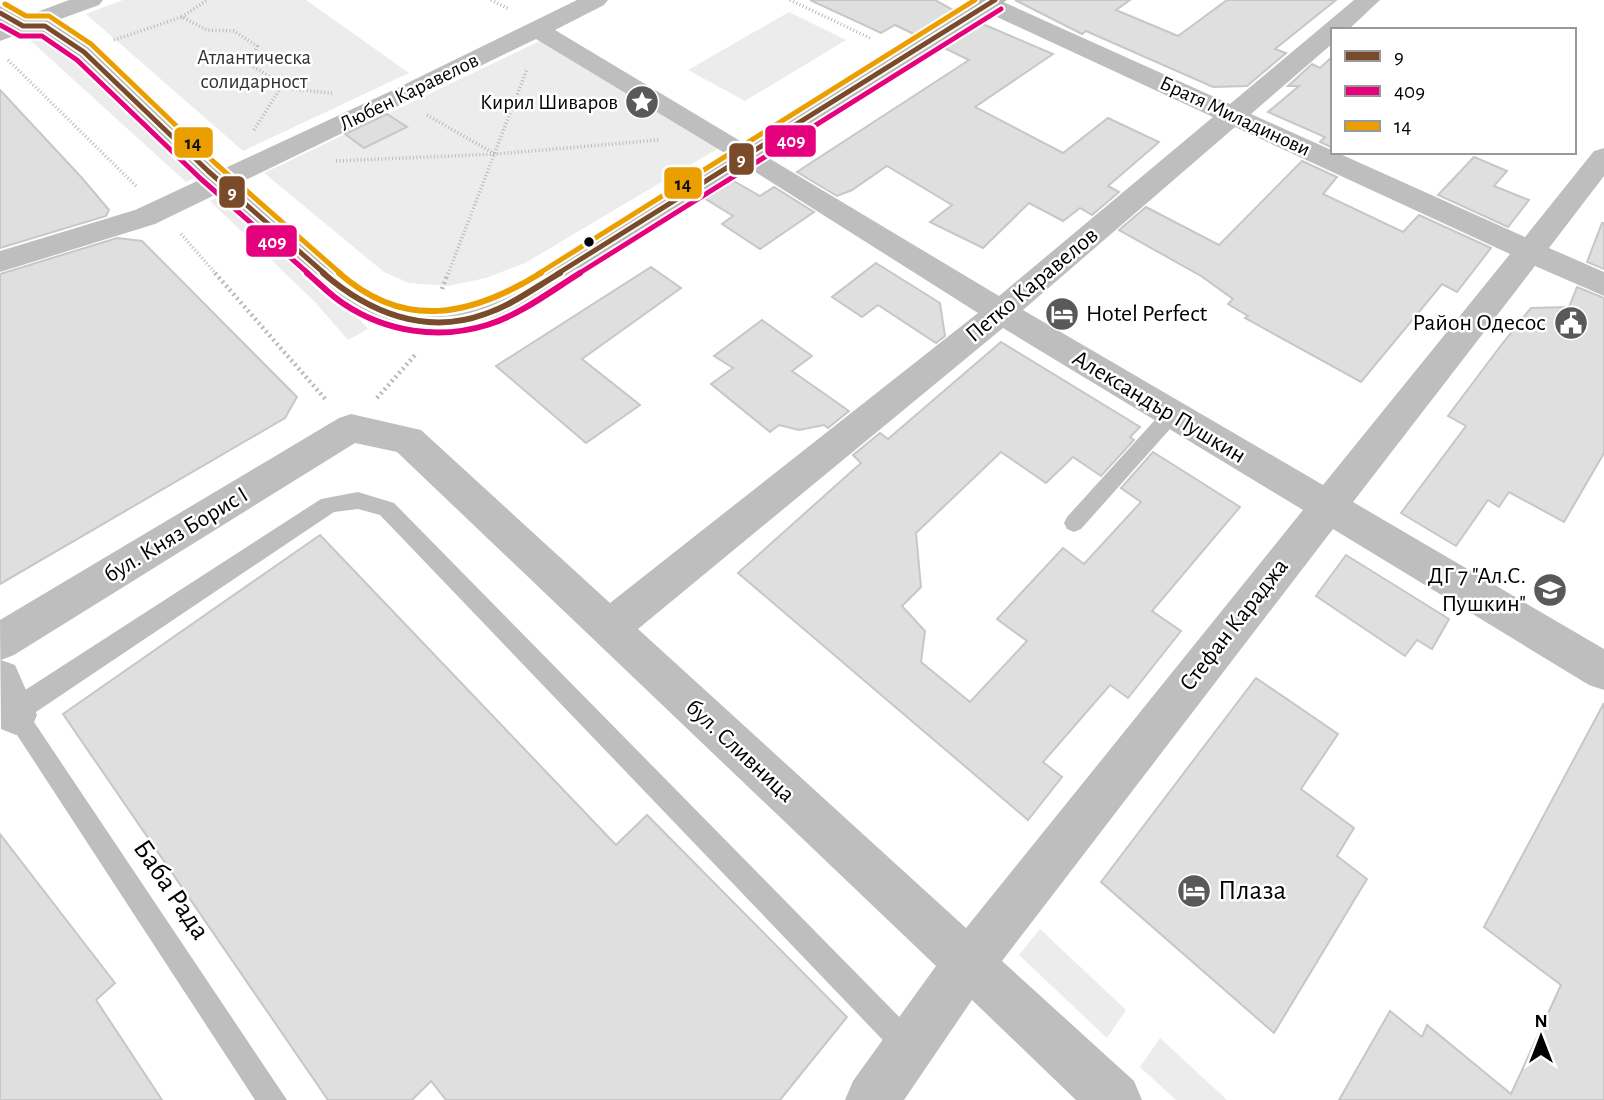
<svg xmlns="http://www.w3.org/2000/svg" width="1604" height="1100" viewBox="0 0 1604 1100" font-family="'Alegreya Sans',sans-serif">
	<rect width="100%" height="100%" fill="#fff"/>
	<g fill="#ececec">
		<polygon points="123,0 306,0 409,73 243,151 86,14"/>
		<polygon points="789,12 846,40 745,101 688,70"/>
		<polygon points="45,26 208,171 186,182 21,32"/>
		<polygon points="544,39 719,148 525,263 486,278 448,286 409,283 384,272 264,173"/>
		<polygon points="232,190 348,295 353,311 368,329 348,340 315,302 210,201"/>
		<polygon points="1040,929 1126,1010 1107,1038 1019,955"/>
		<polygon points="1160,1038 1227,1100 1176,1100 1140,1067"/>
	</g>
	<g fill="#dfdfdf" stroke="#c7c7c7" stroke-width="2">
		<polygon points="810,0 935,0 955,11 916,35 895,25 881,33"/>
		<polygon points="1015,0 1130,0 1116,10 1178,36 1227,0 1336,0 1275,49 1286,53 1247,86 1213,87 1086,31 1082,34"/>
		<polygon points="978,22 1053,54 975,107 1063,153 1108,118 1159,142 1108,186 1119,192 1092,215 1080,208 1063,221 1029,203 983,248 930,222 952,205 887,166 852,190 837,196 797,172 969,60 940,46"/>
		<polygon points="1333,56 1333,148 1320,142 1325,137 1268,112 1299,86 1288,86 1312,64 1320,68"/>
		<polygon points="0,90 82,178 109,210 106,216 0,248"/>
		<polygon points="387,114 407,127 364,148 345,134"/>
		<polygon points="1474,157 1507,171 1494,186 1529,200 1508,227 1438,195"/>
		<polygon points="1302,161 1337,177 1323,194 1403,232 1419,215 1491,248 1457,292 1442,284 1361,382 1245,318 1248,316 1228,304 1233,299 1201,276 1119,230 1146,207 1219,245"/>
		<polygon points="732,180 760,196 774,187 814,212 760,249 722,224 733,216 704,198"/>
		<polygon points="1602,223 1604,223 1604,269 1587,262"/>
		<polygon points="117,238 142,241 297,397 285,418 0,584 0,274"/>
		<polygon points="876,263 940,303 945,336 936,343 878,305 862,317 832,297"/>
		<polygon points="651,267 681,288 582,359 640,405 586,443 496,366"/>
		<polygon points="1577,287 1604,298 1604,453 1564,522 1509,492 1499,507 1488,500 1456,546 1401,513 1466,426 1448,416 1502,344 1531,308 1569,307"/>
		<polygon points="762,320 812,356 792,371 849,411 828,428 824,425 799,430 779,425 770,432 711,384 733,368 714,356"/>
		<polygon points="1001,342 1140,427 1130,437 1134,440 1101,476 1073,457 1046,483 1001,452 916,533 921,587 902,606 925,631 921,662 970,702 1027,641 997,619 1063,548 1084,564 1141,502 1121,488 1153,452 1240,507 1152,611 1181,631 1128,698 1110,685 1043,762 1062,777 1028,820 738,573 861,463 853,455 880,433 888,439"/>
		<polygon points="320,535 616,845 647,815 847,1017 780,1100 446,1100 431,1081 412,1100 328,1100 63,714"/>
		<polygon points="1346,555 1449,619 1432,649 1417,640 1405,656 1316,596"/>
		<polygon points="1256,678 1338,734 1301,789 1354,828 1337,856 1367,879 1274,1033 1101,882"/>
		<polygon points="1604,703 1604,1100 1339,1100 1390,1011 1422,1037 1427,1025 1511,1094 1561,985 1484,927"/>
		<polygon points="0,834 115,983 96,1000 162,1100 0,1100"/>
	</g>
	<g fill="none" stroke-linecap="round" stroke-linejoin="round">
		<g stroke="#b9b9b9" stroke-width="3.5" stroke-dasharray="1 2.5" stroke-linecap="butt">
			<polyline points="491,0 509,9"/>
			<polyline points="790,0 872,39"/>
			<polyline points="182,17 207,0"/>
			<polyline points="114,40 182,17 207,30 234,31 257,46 250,65 291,89 332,93"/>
			<polyline points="8,60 137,187"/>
			<polyline points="427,115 495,154"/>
			<polyline points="254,130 283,84"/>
			<polyline points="336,161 496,154 659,140"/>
			<polyline points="181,234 216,274"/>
			<polyline points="448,274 527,69"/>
		</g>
		<g stroke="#b9b9b9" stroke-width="4.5" stroke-dasharray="2 3.5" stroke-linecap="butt">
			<polyline points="215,273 327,401"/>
			<polyline points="442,289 448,273"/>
			<polyline points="377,398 415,355"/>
		</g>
		<g fill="#bebebe" fill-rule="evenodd">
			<polygon points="1171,408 1181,415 1178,420 1081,529 1074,532 1067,529 1064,523 1067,517 1164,410"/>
			<polygon points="358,492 394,503 919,1037 923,1047 919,1057 909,1061 899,1057 380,515 358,509 334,512 30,716 287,1100 255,1100 4,715 19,694 321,499"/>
		</g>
		<g fill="#bebebe" fill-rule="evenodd">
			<polygon points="69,0 103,0 99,5 0,41 0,26"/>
			<path d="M 577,0 L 608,0 L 604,5 L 555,30 L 999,296 L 1213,117 L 971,5 L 967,0 L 999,0 L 1230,104 L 1354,0 L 1380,0 L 1348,30 L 1333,30 L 1333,43 L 1251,114 L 1525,237 L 1594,151 L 1604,148 L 1604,176 L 1549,248 L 1604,272 L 1604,296 L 1535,266 L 1353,502 L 1604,649 L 1604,690 L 1589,685 L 1333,529 L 1002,961 L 1134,1081 L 1142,1100 L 1076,1100 L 972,1000 L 904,1100 L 845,1100 L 853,1081 L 936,966 L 397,452 L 355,443 L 14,655 L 1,660 L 15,665 L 37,715 L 31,729 L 16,735 L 1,729 L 0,620 L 339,418 L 351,414 L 421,430 L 610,603 L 978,313 L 738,161 L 536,39 L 155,224 L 0,272 L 0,251 L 135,210 L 391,91 ZM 1235,127 L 1510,254 L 1323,485 L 1023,310 ZM 1003,328 L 1303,510 L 966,928 L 638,629 Z"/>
		</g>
		<polygon fill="#b8b8b8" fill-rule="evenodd" points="978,0 1007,0 532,305 495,323 432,335 382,325 337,303 198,177 75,57 40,33 14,31 0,23 0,6 28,19 54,21 93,47 218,165 359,287 399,307 432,311 478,305 510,289"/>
		<g stroke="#fff" stroke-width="9">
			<g id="bus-1-far1">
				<polyline points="0,13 23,26 45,26 84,52 208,171 325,274"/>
				<polyline points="557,274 995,0"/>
			</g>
		</g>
		<g stroke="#fff" stroke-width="11">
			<path id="bus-1" d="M 323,273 C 368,312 425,336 485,314 C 512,305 536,287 560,273"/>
		</g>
		<g stroke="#fff" stroke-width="9">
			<g id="bus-2-far1">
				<polyline points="0,25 20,36 42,36 77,60 201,179 309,274"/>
				<polyline points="578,274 1001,9"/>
			</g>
		</g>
		<g stroke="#fff" stroke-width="11">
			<path id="bus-2" d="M 307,273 C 319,283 331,296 344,304 C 386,332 439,340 487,325 C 520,315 551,291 580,273"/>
		</g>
		<g stroke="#fff" stroke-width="9">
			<g id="bus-3-far1">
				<polyline points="5,4 26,16 49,16 91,44 215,163 341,274"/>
				<polyline points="538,274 975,0"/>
			</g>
		</g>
		<g stroke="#fff" stroke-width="11">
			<path id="bus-3" d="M 339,273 C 405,331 471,316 541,273"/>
		</g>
		<use href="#bus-1-far1" stroke="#7a4b2a" stroke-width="5"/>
		<use href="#bus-1" stroke="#7a4b2a" stroke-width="6"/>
		<use href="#bus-2-far1" stroke="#e5007d" stroke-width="5"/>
		<use href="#bus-2" stroke="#e5007d" stroke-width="6"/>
		<use href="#bus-3-far1" stroke="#eb9e00" stroke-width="5"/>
		<use href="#bus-3" stroke="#eb9e00" stroke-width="6"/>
	</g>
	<defs>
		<g id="sight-disc" transform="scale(1.75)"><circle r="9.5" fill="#595959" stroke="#fff"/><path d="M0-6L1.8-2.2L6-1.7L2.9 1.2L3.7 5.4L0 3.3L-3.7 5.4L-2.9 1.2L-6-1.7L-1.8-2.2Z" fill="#fff"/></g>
		<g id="hotel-disc" transform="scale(1.75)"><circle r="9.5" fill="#595959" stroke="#fff"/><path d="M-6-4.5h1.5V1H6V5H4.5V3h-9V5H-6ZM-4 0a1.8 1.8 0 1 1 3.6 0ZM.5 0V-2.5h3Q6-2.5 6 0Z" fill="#fff"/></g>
		<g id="civic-disc" transform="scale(1.75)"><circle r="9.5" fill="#595959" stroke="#fff"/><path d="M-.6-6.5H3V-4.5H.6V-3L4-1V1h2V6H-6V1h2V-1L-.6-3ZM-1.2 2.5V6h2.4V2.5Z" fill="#fff"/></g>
		<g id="school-disc" transform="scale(1.75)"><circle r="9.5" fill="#595959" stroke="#fff"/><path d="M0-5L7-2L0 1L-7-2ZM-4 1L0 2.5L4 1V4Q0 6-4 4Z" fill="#fff"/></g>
	</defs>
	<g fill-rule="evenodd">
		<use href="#sight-disc" x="642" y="102"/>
		<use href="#hotel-disc" x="1062" y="314"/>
		<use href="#civic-disc" x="1571" y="323"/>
		<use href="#school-disc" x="1550" y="590"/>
		<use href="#hotel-disc" x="1194" y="891"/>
	</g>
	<circle fill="#000" stroke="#fff" stroke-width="2.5" cx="589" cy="242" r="6"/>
	<g text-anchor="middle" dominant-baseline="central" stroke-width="5" stroke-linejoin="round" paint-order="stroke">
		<g font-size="21" fill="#333" stroke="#fff">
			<text x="254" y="57">Атлантическа<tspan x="254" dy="24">солидарност</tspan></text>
		</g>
		<g font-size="21" fill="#000" stroke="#fff">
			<text transform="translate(409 92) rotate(-26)">Любен Каравелов</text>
			<text transform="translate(1235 116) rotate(25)">Братя Миладинови</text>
		</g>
		<g font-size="21" fill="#000" stroke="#fff" text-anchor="end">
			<text x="618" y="102">Кирил Шиваров</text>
		</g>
		<g font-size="24" fill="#000" stroke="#fff">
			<text transform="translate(1032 285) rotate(-40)">Петко Каравелов</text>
			<text transform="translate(1159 407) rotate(31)">Александър Пушкин</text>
			<text transform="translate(176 535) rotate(-31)">бул. Княз Борис I</text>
			<text transform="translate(1234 625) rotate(-52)">Стефан Караджа</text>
			<text transform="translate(740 751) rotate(43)">бул. Сливница</text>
		</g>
		<g font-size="24" fill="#000" stroke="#fff" text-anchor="end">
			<text x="1086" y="314" text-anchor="start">Hotel Perfect</text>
			<text x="1546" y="323">Район Одесос</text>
			<text x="1526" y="576">ДГ 7 "Ал.С.<tspan x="1526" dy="28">Пушкин"</tspan></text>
		</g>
		<g font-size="28" fill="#000" stroke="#fff">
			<text transform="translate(171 890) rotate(56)">Баба Рада</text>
		</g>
		<g font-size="28" fill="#000" stroke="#fff" text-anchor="start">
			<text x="1218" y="891">Плаза</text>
		</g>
	</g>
	<g stroke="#fff" stroke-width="2.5">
		<rect x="764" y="124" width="53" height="34" rx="7" fill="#e5007d"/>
		<rect x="173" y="126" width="41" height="33" rx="7" fill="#eb9e00"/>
		<rect x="728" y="142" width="27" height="34" rx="7" fill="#7a4b2a"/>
		<rect x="663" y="166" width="40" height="34" rx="7" fill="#eb9e00"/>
		<rect x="218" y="175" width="28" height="34" rx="7" fill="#7a4b2a"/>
		<rect x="245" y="224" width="53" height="34" rx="7" fill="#e5007d"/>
	</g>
	<g font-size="19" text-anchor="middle" font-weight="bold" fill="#fff">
		<text x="791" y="147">409</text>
		<text x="741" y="166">9</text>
		<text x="232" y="199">9</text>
		<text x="272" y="248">409</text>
	</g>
	<g font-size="19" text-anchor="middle" font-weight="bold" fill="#111">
		<text x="193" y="149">14</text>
		<text x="683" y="190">14</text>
	</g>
	<rect x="1331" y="28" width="245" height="126" fill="#ffffff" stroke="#999999" stroke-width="2"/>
	<rect x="1345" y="51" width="35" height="10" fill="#7a4b2a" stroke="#999999" stroke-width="2"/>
	<text x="1394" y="63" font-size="21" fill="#000000">9</text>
	<rect x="1345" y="86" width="35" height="10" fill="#e5007d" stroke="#999999" stroke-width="2"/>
	<text x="1394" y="98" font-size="21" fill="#000000">409</text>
	<rect x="1345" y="121" width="35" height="10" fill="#eb9e00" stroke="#999999" stroke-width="2"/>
	<text x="1394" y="133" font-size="21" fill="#000000">14</text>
	<g transform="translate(1541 1037)" stroke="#ffffff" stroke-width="5" paint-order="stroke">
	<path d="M0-5L12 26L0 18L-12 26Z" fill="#000000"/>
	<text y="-10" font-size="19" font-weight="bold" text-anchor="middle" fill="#000000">N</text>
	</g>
</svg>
